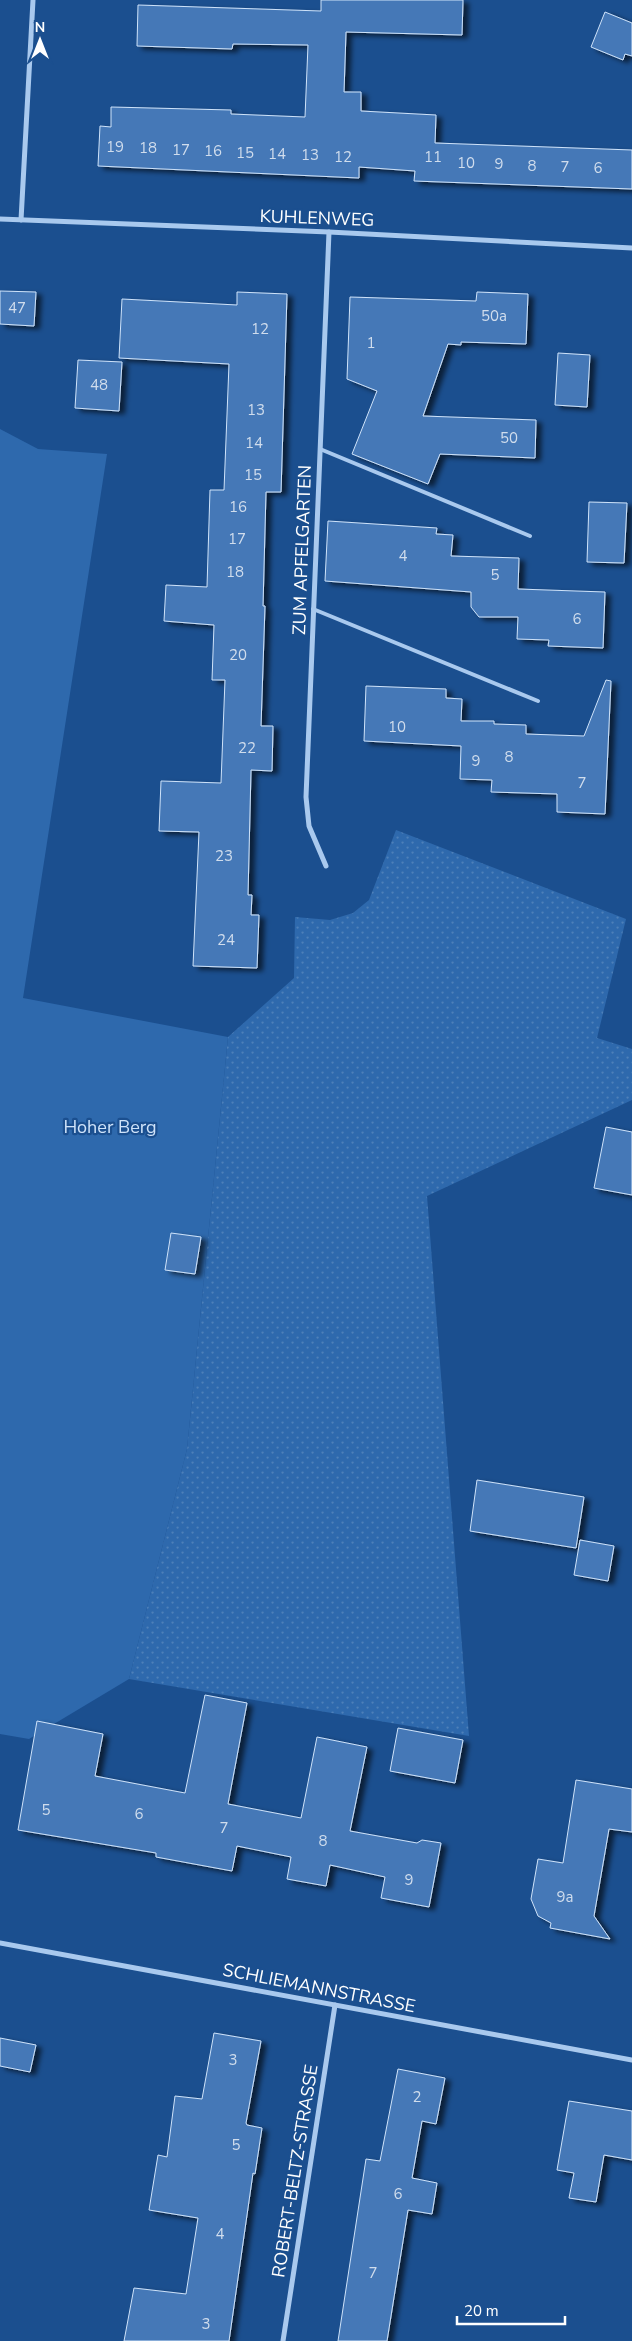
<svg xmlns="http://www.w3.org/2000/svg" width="632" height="2341" viewBox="0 0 632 2341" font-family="'Nunito Sans',sans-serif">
	<defs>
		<pattern id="grass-dots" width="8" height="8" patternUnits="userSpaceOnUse" patternTransform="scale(1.25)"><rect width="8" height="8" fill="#2e69ad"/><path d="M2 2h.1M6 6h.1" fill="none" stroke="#4d80b9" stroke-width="1.8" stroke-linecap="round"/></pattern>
		<filter id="shadow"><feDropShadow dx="5.5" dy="3" stdDeviation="2.5" flood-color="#0009"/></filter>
	</defs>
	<rect width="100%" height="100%" fill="#1b4f8f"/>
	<polygon fill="url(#grass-dots)" points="396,830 626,919 597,1038 632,1049 632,1100 427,1196 469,1736 129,1679 187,1449 228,1037 294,978 295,917 330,920 353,913 369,900"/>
	<polygon fill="#2e69ad" points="0,429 38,449 107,454 23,998 228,1037 187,1449 129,1679 29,1739 0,1734"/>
	<g fill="#4478b7" stroke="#cfe3fa" filter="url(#shadow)">
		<polygon points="321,0 463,0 462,35 346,32 344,92 361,92 361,111 436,115 435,143 632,150 632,189 414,181 415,171 359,167 359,178 98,166 100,126 111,127 111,107 231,110 231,114 305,117 308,45 233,44 232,49 137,46 138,5 321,11"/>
		<polygon points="605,12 632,23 632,56 625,54 623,60 591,47"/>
		<polygon points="0,291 36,292 34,326 0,324"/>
		<polygon points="237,292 287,294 281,492 266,492 263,606 265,606 261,726 273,726 272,771 251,770 248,895 252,895 251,915 259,915 257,968 193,966 199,832 159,831 161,781 221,783 225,680 212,680 214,625 164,621 166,585 207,587 210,490 224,490 229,364 119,358 122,299 237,305"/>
		<polygon points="477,292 528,294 526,344 461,342 461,345 448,344 423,416 536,420 535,458 440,454 428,484 352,454 377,391 347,379 350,297 476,301"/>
		<polygon points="558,353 590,355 587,407 555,405"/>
		<polygon points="78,360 122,362 119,411 75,408"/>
		<polygon points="589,502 627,503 624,563 587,562"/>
		<polygon points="328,521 437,528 436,534 453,535 451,556 519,558 518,589 605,592 603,648 548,646 549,640 517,639 518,617 479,617 471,607 471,592 325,581"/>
		<polygon points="606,680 611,681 605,814 557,812 557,794 491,792 492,780 460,779 461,746 364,741 366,686 446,689 446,698 462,699 461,721 494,721 494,724 526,725 526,734 584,736"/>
		<polygon points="606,1127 632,1132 632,1195 594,1188"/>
		<polygon points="171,1233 201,1237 195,1274 165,1270"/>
		<polygon points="477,1480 584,1497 576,1548 470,1531"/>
		<polygon points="580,1540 614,1546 608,1581 574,1575"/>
		<polygon points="205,1695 247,1703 228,1804 301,1818 317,1737 367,1747 350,1831 417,1843 422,1840 441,1843 429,1907 381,1898 385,1877 330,1865 326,1886 287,1879 291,1857 237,1846 232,1871 156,1857 156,1853 18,1830 37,1721 103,1734 95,1776 185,1793"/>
		<polygon points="398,1728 463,1740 455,1783 390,1771"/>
		<polygon points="576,1780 632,1789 632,1832 609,1829 594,1916 610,1939 550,1928 551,1923 538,1916 531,1899 538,1859 563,1863"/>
		<polygon points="214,2033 261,2041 246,2123 247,2125 262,2128 255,2174 253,2173 229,2341 124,2341 134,2288 186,2294 198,2218 149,2210 158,2155 167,2157 175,2096 202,2099"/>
		<polygon points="0,2038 36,2045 30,2072 0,2066"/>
		<polygon points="398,2069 445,2078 436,2124 422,2121 412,2178 437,2183 432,2214 408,2210 387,2341 338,2341 366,2159 380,2161"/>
		<polygon points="569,2101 632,2111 632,2160 604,2155 596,2202 569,2198 574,2173 557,2170"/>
	</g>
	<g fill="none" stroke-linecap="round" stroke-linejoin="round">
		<g stroke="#a9c9ee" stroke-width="4">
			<polyline points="320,449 530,536"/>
			<polyline points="313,609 538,701"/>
		</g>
		<g stroke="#a9c9ee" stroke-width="5">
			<polyline points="0,219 329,232 632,248"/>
			<polyline points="21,220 33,0"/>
			<polyline points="326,866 309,826 306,797 329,232"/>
			<polyline points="0,1943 632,2060"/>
			<polyline points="283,2341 335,2005"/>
		</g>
	</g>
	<g text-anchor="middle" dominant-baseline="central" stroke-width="4.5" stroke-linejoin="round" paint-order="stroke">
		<g font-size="15" fill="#d0dded">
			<text x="115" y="147">19</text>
			<text x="148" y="148">18</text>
			<text x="181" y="150">17</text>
			<text x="213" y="151">16</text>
			<text x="245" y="153">15</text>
			<text x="277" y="154">14</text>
			<text x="310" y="155">13</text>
			<text x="343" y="157">12</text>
			<text x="433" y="157">11</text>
			<text x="466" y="163">10</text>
			<text x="499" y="164">9</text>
			<text x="532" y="166">8</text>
			<text x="565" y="167">7</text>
			<text x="598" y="168">6</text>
			<text x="17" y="308">47</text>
			<text x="494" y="316">50a</text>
			<text x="260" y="329">12</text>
			<text x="371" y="343">1</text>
			<text x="99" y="385">48</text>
			<text x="256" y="410">13</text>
			<text x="509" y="438">50</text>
			<text x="254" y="443">14</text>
			<text x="253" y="475">15</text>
			<text x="238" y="507">16</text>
			<text x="237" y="539">17</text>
			<text x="403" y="556">4</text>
			<text x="235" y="572">18</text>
			<text x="495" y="575">5</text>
			<text x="577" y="619">6</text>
			<text x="238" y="655">20</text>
			<text x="397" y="727">10</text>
			<text x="247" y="748">22</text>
			<text x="509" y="757">8</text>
			<text x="476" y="761">9</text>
			<text x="582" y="783">7</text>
			<text x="224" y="856">23</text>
			<text x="226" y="940">24</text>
			<text x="46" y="1810">5</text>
			<text x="139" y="1814">6</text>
			<text x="224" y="1828">7</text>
			<text x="323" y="1841">8</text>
			<text x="409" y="1880">9</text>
			<text x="565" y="1897">9a</text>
			<text x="233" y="2060">3</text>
			<text x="417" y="2097">2</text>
			<text x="236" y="2145">5</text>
			<text x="398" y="2194">6</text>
			<text x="220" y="2234">4</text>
			<text x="373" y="2273">7</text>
			<text x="206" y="2324">3</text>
		</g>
		<g font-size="18" fill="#fff" stroke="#1b4f8f">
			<text transform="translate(317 218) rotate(2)">KUHLENWEG</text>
			<text transform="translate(302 550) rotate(-88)">ZUM APFELGARTEN</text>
			<text transform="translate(319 1988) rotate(11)">SCHLIEMANNSTRASSE</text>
			<text transform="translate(295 2171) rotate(-81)">ROBERT-BELTZ-STRASSE</text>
		</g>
		<g font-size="18" fill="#cfe3fa" stroke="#1b4f8f">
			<text x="110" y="1127">Hoher Berg</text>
		</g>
	</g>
	<g transform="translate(40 40)" stroke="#1b4f8f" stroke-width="4" paint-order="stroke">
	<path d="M0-4L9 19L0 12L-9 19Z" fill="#ffffff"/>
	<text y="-8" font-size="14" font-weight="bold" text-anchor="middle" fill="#ffffff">N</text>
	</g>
	<path d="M457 2316v8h108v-8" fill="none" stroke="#ffffff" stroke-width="2.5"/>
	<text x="464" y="2316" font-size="15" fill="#ffffff" stroke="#1b4f8f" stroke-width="4" paint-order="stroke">20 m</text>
</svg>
